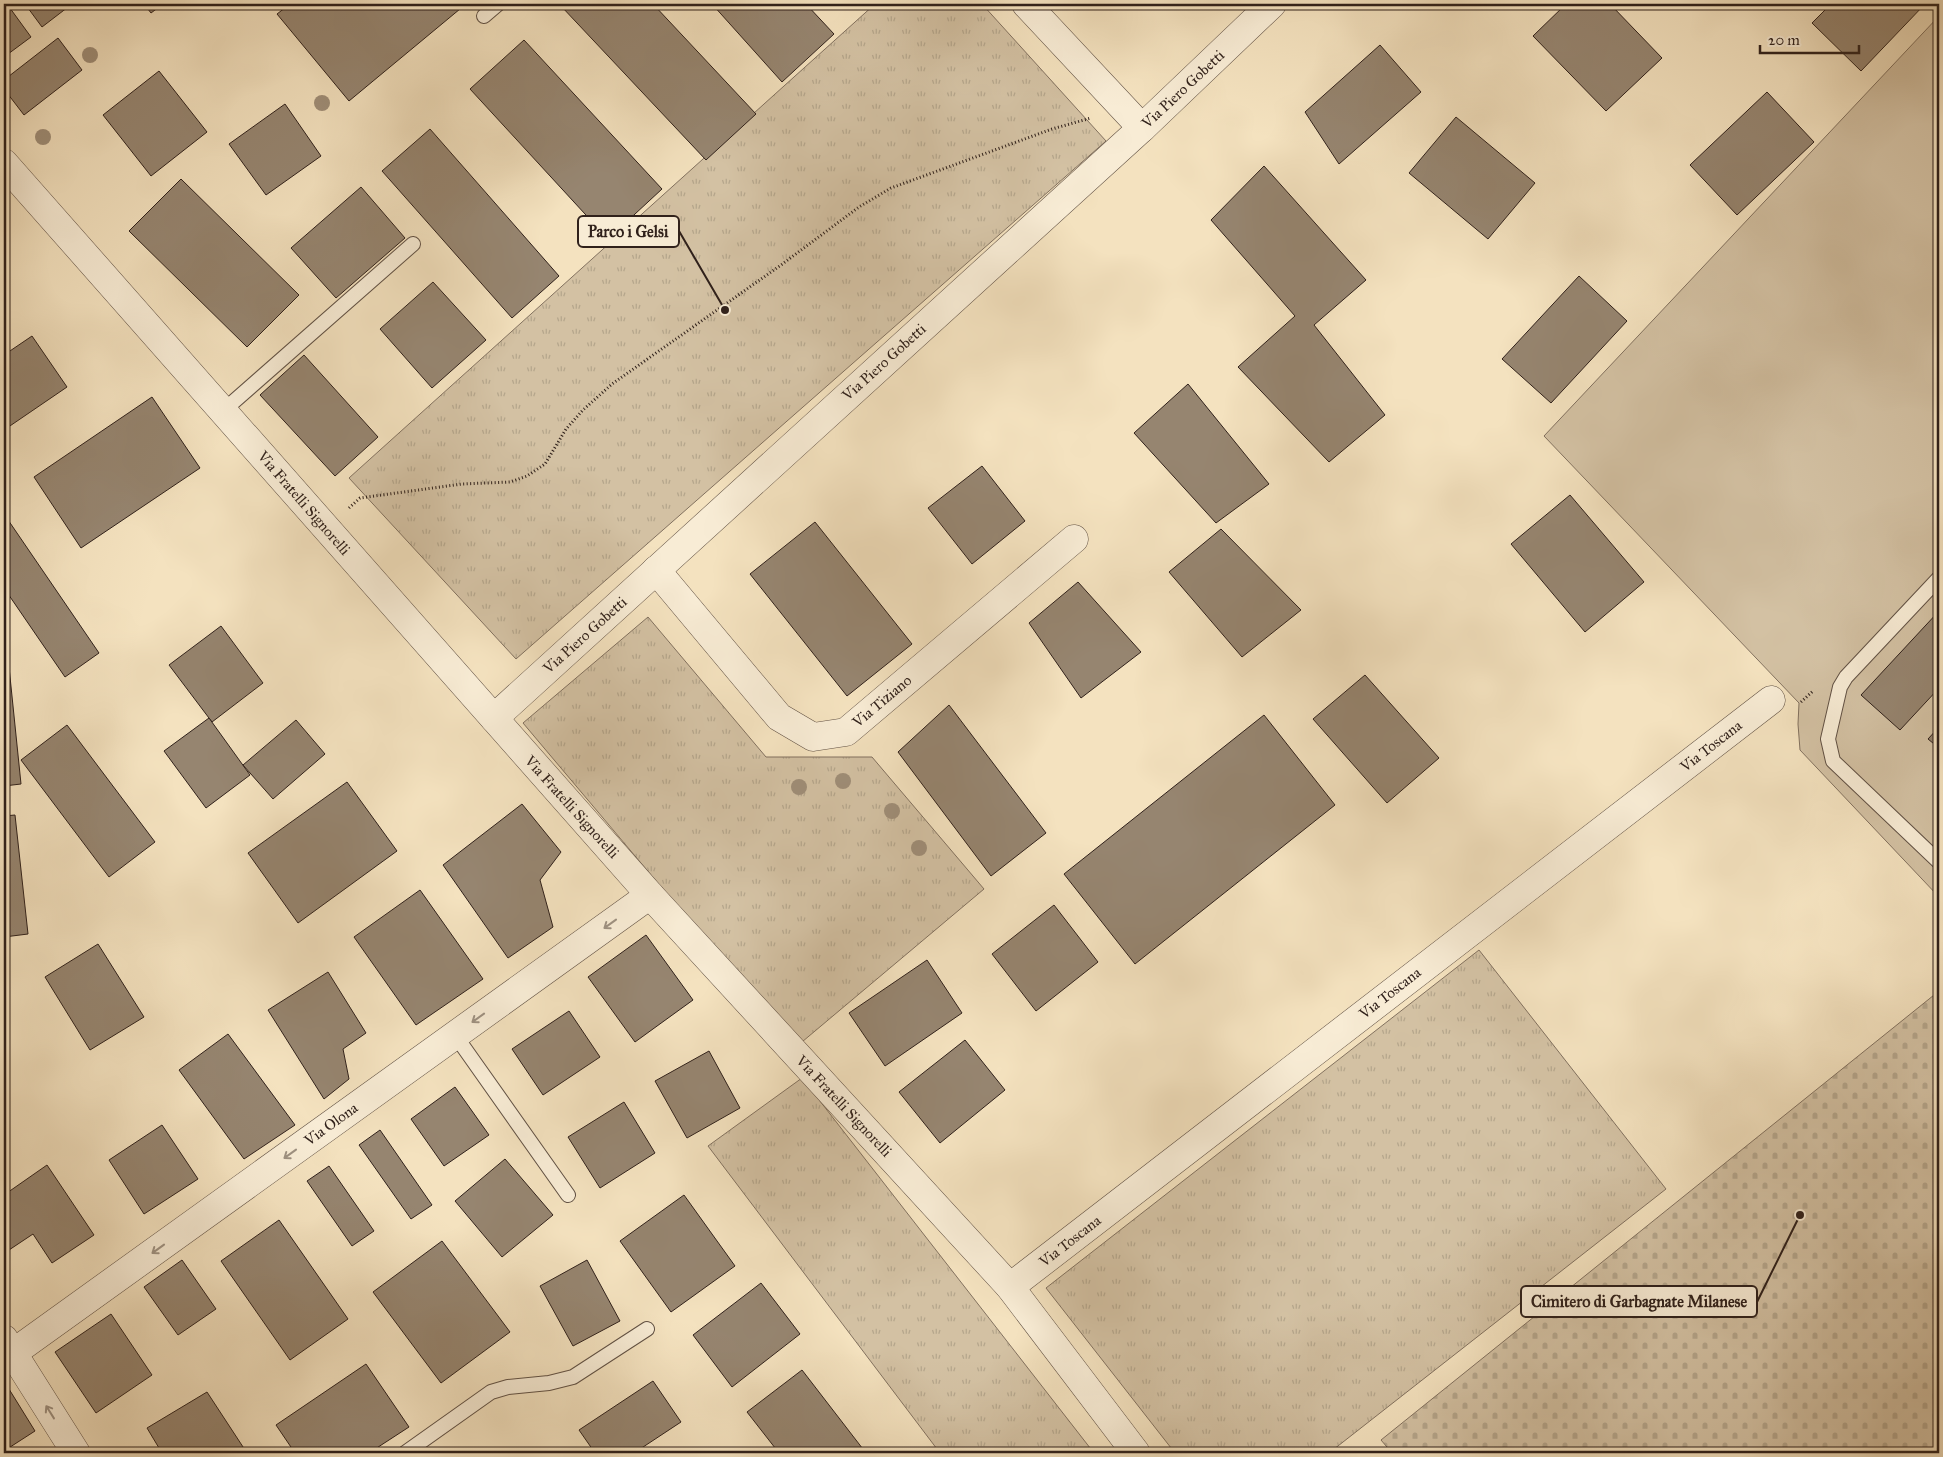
<svg xmlns="http://www.w3.org/2000/svg" width="1943" height="1457" viewBox="0 0 1943 1457" font-family="'IM FELL Great Primer',serif">
	<defs>
		<pattern id="cemetery-stones" width="16" height="16" patternUnits="userSpaceOnUse" patternTransform="scale(1.25)"><rect width="16" height="16" fill="#d3c1a3"/><path d="M2 7V4a2 2 0 0 1 4 0v3zM10 15v-3a2 2 0 0 1 4 0v3z" fill="#b5a68c"/></pattern>
		<pattern id="park-tufts" width="24" height="20" patternUnits="userSpaceOnUse" patternTransform="scale(1.25)"><rect width="24" height="20" fill="#d3c1a3"/><path d="M3 7l-1-3M5 7V3M7 7l1-3M15 17l-1-3M17 17v-4M19 17l1-3" fill="none" stroke="#b5a68c"/></pattern>
	</defs>
	<rect width="100%" height="100%" fill="#f4e2bf"/>
	<filter id="stains"><feTurbulence type="fractalNoise" baseFrequency=".004" numOctaves="4"/><feColorMatrix values="0 0 0 0 .2 0 0 0 0 .09 0 0 0 0 .02 0 0 0 .5 -.17"/></filter>
	<radialGradient id="worn" r=".72"><stop offset=".6" stop-color="#630" stop-opacity="0"/><stop offset="1" stop-color="#630" stop-opacity=".3"/></radialGradient>
	<polygon fill="url(#cemetery-stones)" stroke="#82715f" points="1939,991 1939,1453 1392,1453 1381,1440"/>
	<g fill="url(#park-tufts)" stroke="#82715f">
		<polygon points="875,4 982,4 1106,141 516,659 349,478"/>
		<polygon points="648,617 766,757 872,757 984,889 796,1047 523,723"/>
		<polygon points="1479,950 1666,1189 1329,1453 1175,1453 1046,1288"/>
		<polygon points="802,1078 1094,1453 940,1453 708,1146"/>
	</g>
	<polygon fill="#d3c1a3" stroke="#82715f" points="1939,16 1939,897 1800,750 1798,724 1799,703 1544,436"/>
	<g fill="#968570" stroke="#30211b">
		<polygon points="4,4 7,4 31,37 4,57"/>
		<polygon points="25,4 72,4 42,27"/>
		<polygon points="144,4 163,4 151,13"/>
		<polygon points="290,4 466,4 349,101 277,14"/>
		<polygon points="564,4 653,4 756,114 706,160 561,6"/>
		<polygon points="712,4 806,4 834,34 782,82"/>
		<polygon points="1566,4 1610,4 1662,58 1606,111 1533,36"/>
		<polygon points="1831,4 1925,4 1861,71 1812,23"/>
		<polygon points="58,38 82,70 24,115 4,89 4,80"/>
		<polygon points="524,40 662,189 608,239 470,89"/>
		<polygon points="1380,45 1421,92 1339,164 1305,112"/>
		<polygon points="159,71 207,132 151,176 103,115"/>
		<polygon points="1767,92 1814,142 1737,215 1690,165"/>
		<polygon points="285,104 321,156 266,195 229,144"/>
		<polygon points="1456,117 1535,183 1488,239 1409,173"/>
		<polygon points="430,129 559,276 512,318 382,171"/>
		<polygon points="1264,166 1366,280 1314,325 1385,415 1329,462 1238,367 1295,316 1211,220"/>
		<polygon points="181,179 299,295 247,347 129,231"/>
		<polygon points="361,187 405,238 336,298 291,248"/>
		<polygon points="1579,276 1627,321 1551,403 1502,359"/>
		<polygon points="433,282 486,340 432,388 380,329"/>
		<polygon points="32,336 67,387 4,430 4,355"/>
		<polygon points="304,355 378,437 335,476 260,395"/>
		<polygon points="1188,384 1269,484 1216,523 1134,433"/>
		<polygon points="152,397 200,468 81,548 34,477"/>
		<polygon points="982,466 1025,521 972,564 928,508"/>
		<polygon points="1570,495 1644,582 1585,632 1511,544"/>
		<polygon points="4,514 99,653 65,677 4,588"/>
		<polygon points="815,522 912,644 847,696 750,574"/>
		<polygon points="1221,529 1301,610 1242,657 1169,572"/>
		<polygon points="1078,582 1141,652 1081,698 1029,623"/>
		<polygon points="1939,611 1939,688 1900,730 1861,695"/>
		<polygon points="221,626 263,683 212,722 169,665"/>
		<polygon points="9,667 21,784 4,786 4,668"/>
		<polygon points="1365,675 1439,758 1387,803 1313,719"/>
		<polygon points="949,705 1046,833 991,876 898,752"/>
		<polygon points="1264,715 1335,805 1135,964 1064,874"/>
		<polygon points="209,718 250,775 206,808 164,751"/>
		<polygon points="296,720 325,754 273,799 243,765"/>
		<polygon points="67,725 155,842 109,877 21,760"/>
		<polygon points="1939,727 1939,748 1928,739"/>
		<polygon points="347,782 397,851 298,923 248,853"/>
		<polygon points="522,804 561,852 540,880 553,927 508,958 443,865"/>
		<polygon points="15,815 28,934 4,937 4,816"/>
		<polygon points="420,890 483,979 416,1025 354,937"/>
		<polygon points="1054,905 1098,962 1036,1011 992,954"/>
		<polygon points="646,935 693,1000 635,1042 588,977"/>
		<polygon points="98,944 144,1017 90,1050 45,977"/>
		<polygon points="927,960 962,1013 885,1066 849,1013"/>
		<polygon points="328,972 366,1033 343,1049 349,1079 324,1099 268,1010"/>
		<polygon points="569,1011 600,1057 543,1095 512,1049"/>
		<polygon points="228,1034 295,1125 244,1159 179,1070"/>
		<polygon points="965,1040 1005,1090 940,1143 899,1092"/>
		<polygon points="709,1051 740,1108 687,1138 655,1081"/>
		<polygon points="455,1087 489,1135 444,1166 411,1119"/>
		<polygon points="624,1102 655,1153 600,1188 568,1137"/>
		<polygon points="162,1125 198,1179 144,1214 109,1160"/>
		<polygon points="380,1130 432,1205 411,1219 359,1145"/>
		<polygon points="505,1159 553,1215 502,1257 455,1201"/>
		<polygon points="47,1165 94,1235 52,1263 33,1234 6,1252 4,1248 4,1195"/>
		<polygon points="329,1166 374,1231 352,1246 307,1181"/>
		<polygon points="684,1195 735,1266 671,1312 620,1241"/>
		<polygon points="279,1220 348,1319 290,1360 221,1261"/>
		<polygon points="442,1241 510,1332 441,1383 373,1292"/>
		<polygon points="182,1260 216,1309 178,1335 144,1287"/>
		<polygon points="587,1260 620,1321 573,1346 540,1286"/>
		<polygon points="761,1283 800,1334 732,1387 693,1335"/>
		<polygon points="111,1314 152,1375 96,1413 55,1352"/>
		<polygon points="366,1364 409,1427 369,1453 295,1453 276,1425"/>
		<polygon points="802,1370 866,1453 779,1453 747,1412"/>
		<polygon points="4,1381 35,1431 4,1451"/>
		<polygon points="653,1381 681,1422 634,1453 595,1453 579,1430"/>
		<polygon points="207,1392 247,1453 162,1453 147,1428"/>
	</g>
	<g fill="none" stroke-linecap="round" stroke-linejoin="round">
		<g stroke="#615144" stroke-width="16">
			<g id="lane">
				<polyline points="484,16 498,4"/>
				<polyline points="223,411 413,244"/>
				<polyline points="1939,578 1846,677 1840,687 1828,739 1833,761 1939,862"/>
				<polyline points="455,1035 568,1195"/>
				<polyline points="405,1453 491,1392 508,1387 549,1383 573,1377 647,1329"/>
			</g>
		</g>
		<g stroke="#615144" stroke-width="29">
			<g id="street">
				<polyline points="1026,4 1142,128"/>
				<polyline points="4,163 650,895 1010,1287 1136,1453"/>
				<polyline points="656,570 779,717 813,737 846,732 1074,539"/>
				<polyline points="494,718 1142,128 1272,4"/>
				<polyline points="1010,1287 1771,700"/>
				<polyline points="4,1339 76,1453"/>
				<polyline points="13,1353 650,895"/>
			</g>
		</g>
		<g stroke="#30211b" stroke-width="3" stroke-dasharray="1 2.5" stroke-linecap="butt">
			<polyline points="349,508 360,498 462,484 510,482 527,476 545,464 566,429 583,410 612,384 781,265 859,207 891,188 1052,129 1091,118"/>
			<polyline points="1801,702 1813,691"/>
		</g>
		<use href="#lane" stroke="#f8ecd5" stroke-width="14"/>
		<use href="#street" stroke="#f8ecd5" stroke-width="28"/>
	</g>
	<g fill="#9f8e78">
		<circle cx="90" cy="55" r="8"/>
		<circle cx="322" cy="103" r="8"/>
		<circle cx="43" cy="137" r="8"/>
		<circle cx="843" cy="781" r="8"/>
		<circle cx="799" cy="787" r="8"/>
		<circle cx="892" cy="811" r="8"/>
		<circle cx="919" cy="848" r="8"/>
	</g>
	<defs><path id="oneway-shaft" d="M-6 0H5M1.5-3L5.5 0L1.5 3" fill="none" stroke-width="1.6" stroke-linecap="round" stroke-linejoin="round" transform="scale(1.25)"/></defs>
	<g stroke="#9e9181">
		<use href="#oneway-shaft" transform="translate(610 924) rotate(144)"/>
		<use href="#oneway-shaft" transform="translate(478 1018) rotate(144)"/>
		<use href="#oneway-shaft" transform="translate(290 1154) rotate(144)"/>
		<use href="#oneway-shaft" transform="translate(158 1249) rotate(144)"/>
		<use href="#oneway-shaft" transform="translate(50 1412) rotate(-122)"/>
	</g>
	<g text-anchor="middle" dominant-baseline="central" stroke-width="4" stroke-linejoin="round" paint-order="stroke">
		<g font-size="15" fill="#30211b" stroke="#f8ecd5">
			<text transform="translate(1183 89) rotate(-43)">Via Piero Gobetti</text>
			<text transform="translate(884 362) rotate(-42)">Via Piero Gobetti</text>
			<text transform="translate(304 503) rotate(49)">Via Fratelli Signorelli</text>
			<text transform="translate(585 635) rotate(-42)">Via Piero Gobetti</text>
			<text transform="translate(882 701) rotate(-40)">Via Tiziano</text>
			<text transform="translate(1711 746) rotate(-38)">Via Toscana</text>
			<text transform="translate(572 807) rotate(48)">Via Fratelli Signorelli</text>
			<text transform="translate(1390 993) rotate(-38)">Via Toscana</text>
			<text transform="translate(844 1106) rotate(47)">Via Fratelli Signorelli</text>
			<text transform="translate(331 1124) rotate(-36)">Via Olona</text>
			<text transform="translate(1070 1241) rotate(-38)">Via Toscana</text>
		</g>
	</g>
	<path fill="none" stroke="#30211b" stroke-width="2" d="M725 310L679 231M1800 1215L1757 1302"/>
	<g fill="#30211b" stroke="#f8ecd5" stroke-width="2">
		<circle cx="725" cy="310" r="5"/>
		<circle cx="1800" cy="1215" r="5"/>
	</g>
	<g fill="#f8ecd5" stroke="#30211b" stroke-width="2">
		<rect x="578" y="216" width="101" height="31" rx="5"/>
		<rect x="1521" y="1286" width="236" height="31" rx="5"/>
	</g>
	<g font-size="16" text-anchor="middle" font-weight="bold" fill="#30211b">
		<text x="628" y="237">Parco i Gelsi</text>
		<text x="1639" y="1307">Cimitero di Garbagnate Milanese</text>
	</g>
	<rect width="1943" height="1457" fill="none" stroke="#f4e2bf" stroke-width="20"/>
	<rect x="5" y="5" width="1933" height="1447" fill="none" stroke="#30211b" stroke-width="2.5"/>
	<rect x="10" y="10" width="1923" height="1437" fill="none" stroke="#30211b"/>
	<path d="M1760 45v8h99v-8" fill="none" stroke="#30211b" stroke-width="2.5"/>
	<text x="1768" y="45" font-size="15" fill="#30211b" stroke="#f8ecd5" stroke-width="4" paint-order="stroke">20 m</text>
	<rect width="100%" height="100%" filter="url(#stains)"/>
	<rect width="100%" height="100%" fill="url(#worn)"/>
</svg>
